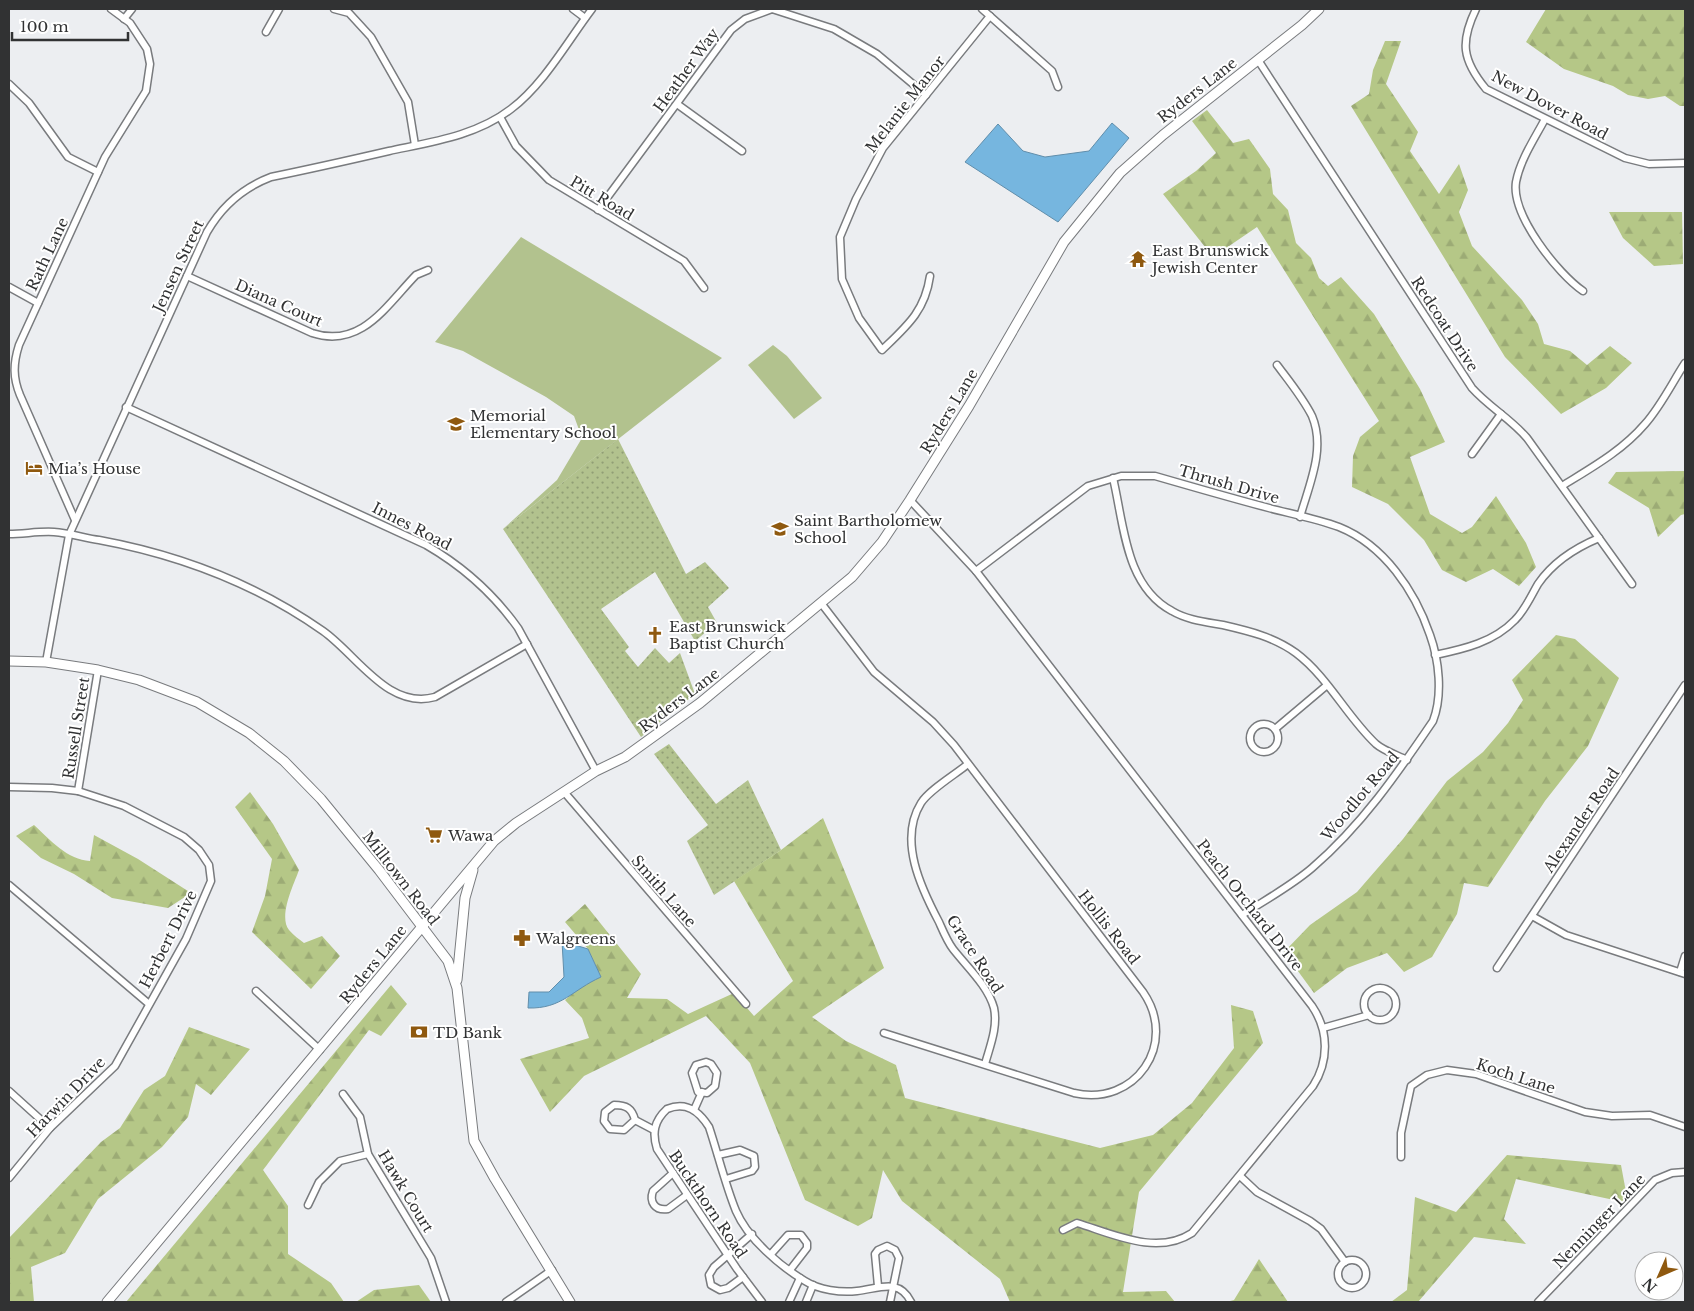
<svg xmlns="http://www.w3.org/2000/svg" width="1694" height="1311" viewBox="0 0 1694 1311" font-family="'Libre Baskerville',serif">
	<defs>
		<pattern id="grass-dots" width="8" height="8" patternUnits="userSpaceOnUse" patternTransform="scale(1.25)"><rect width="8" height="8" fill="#b2c28e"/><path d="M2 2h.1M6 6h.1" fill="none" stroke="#919e75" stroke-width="1.8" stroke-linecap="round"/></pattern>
		<pattern id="forest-firs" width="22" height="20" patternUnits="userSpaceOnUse" patternTransform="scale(1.25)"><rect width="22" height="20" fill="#b5c787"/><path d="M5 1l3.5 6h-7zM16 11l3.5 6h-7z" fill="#9cab75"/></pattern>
	</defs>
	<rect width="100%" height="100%" fill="#eceef1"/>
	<g fill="url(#grass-dots)">
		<polygon points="618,439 686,574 705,562 729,588 708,607 717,623 695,641 655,572 601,609 629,647 625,651 638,667 655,648 669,663 680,653 695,694 641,737 503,529"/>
		<polygon points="669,744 716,804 748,780 781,850 714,895 687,841 708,825 654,754"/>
	</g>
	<g fill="url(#forest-firs)">
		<polygon points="1546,9 1685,9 1685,106 1680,106 1665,96 1648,99 1628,95 1613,86 1564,69 1526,42"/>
		<polygon points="1385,41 1401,41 1386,84 1418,132 1410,151 1439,194 1459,164 1468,190 1459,212 1472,246 1522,300 1538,324 1544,344 1570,351 1587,365 1610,346 1632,363 1606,388 1561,414 1505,357 1351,106 1369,94 1373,70"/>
		<polygon points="1207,110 1233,143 1249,139 1270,169 1273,194 1288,210 1296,243 1311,258 1319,278 1328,286 1341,277 1374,314 1420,389 1445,442 1410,457 1430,514 1462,533 1472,527 1496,496 1526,543 1536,567 1519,586 1493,569 1466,582 1442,570 1424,540 1388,504 1352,487 1353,456 1360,437 1379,421 1257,227 1213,257 1163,194 1196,171 1216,153 1192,121"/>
		<polygon points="1609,212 1682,212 1683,264 1654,266 1623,238"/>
		<polygon points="1685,471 1685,514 1681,515 1658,537 1649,508 1608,483 1616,472"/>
		<polygon points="1556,635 1575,639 1619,678 1588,746 1545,801 1488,887 1464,883 1457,914 1432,957 1404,972 1387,953 1347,968 1314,993 1284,952 1310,925 1357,892 1403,839 1447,781 1483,752 1508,723 1523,700 1512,680"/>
		<path d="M 250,792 L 273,824 L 299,870 C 294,884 278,916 289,930 C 293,935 299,939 304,943 L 322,936 L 340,956 L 311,989 L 252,932 L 265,896 L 272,859 L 235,807 Z"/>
		<polygon points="823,818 884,968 812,1017 846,1041 896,1065 905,1098 1100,1148 1153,1135 1192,1103 1234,1048 1231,1005 1253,1011 1263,1043 1139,1192 1123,1292 1166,1291 1175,1302 1010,1302 1000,1279 902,1201 883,1170 872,1218 858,1226 805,1200 750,1063 706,1016 584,1076 550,1112 520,1059 589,1038 582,1018 565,1000 581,986 601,977 588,949 565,922 585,904 641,974 627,998 667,999 688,1014 734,993 754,1016 793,981 734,881 781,850"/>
		<path d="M 34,825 C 50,840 68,860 90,861 L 94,835 L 138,859 L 191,893 L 168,908 L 112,898 L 74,874 L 41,858 L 16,836 Z"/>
		<polygon points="391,985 407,1004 381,1036 369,1030 263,1170 288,1206 288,1254 331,1283 344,1302 126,1302"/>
		<polygon points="189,1027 250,1049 211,1095 196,1084 188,1117 162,1147 98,1199 65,1253 31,1267 34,1302 9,1302 9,1238 101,1142 120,1128 144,1090 165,1076"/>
		<polygon points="1507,1155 1621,1165 1628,1203 1516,1179 1504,1219 1526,1244 1474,1237 1418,1302 1391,1302 1407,1290 1415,1197 1456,1212"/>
		<polygon points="1259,1259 1288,1302 1226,1302 1234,1300"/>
		<polygon points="419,1285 431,1302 356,1302 374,1290"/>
	</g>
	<g fill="#b2c28e">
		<polygon points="521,237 722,358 503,529 557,480 582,438 574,416 546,397 463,351 435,342"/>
		<polygon points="773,345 787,356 822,398 794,419 748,365"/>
	</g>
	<g fill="#76b6df" stroke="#618eab">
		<polygon points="1112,123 1129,138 1058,222 965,162 998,124 1023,151 1045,157 1089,151"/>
		<path d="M 562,941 L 588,949 L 601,977 C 572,990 562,1009 528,1008 L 529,992 L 549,992 L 564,977 Z"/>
	</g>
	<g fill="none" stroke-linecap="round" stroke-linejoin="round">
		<g stroke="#797b7e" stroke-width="9">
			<g id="street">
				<polyline points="334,9 349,13 371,37 408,102 415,145"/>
				<polyline points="573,9 585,18"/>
				<polyline points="982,9 1052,71 1058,87"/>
				<path d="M 1476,9 C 1460,42 1462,60 1486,89 L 1625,158 L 1649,164 L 1685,163"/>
				<polyline points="124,19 132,9"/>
				<polyline points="266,32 279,9"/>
				<path d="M 1258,60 L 1472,388 C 1489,407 1511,419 1527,438 L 1632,584"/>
				<polyline points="9,84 29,103 68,157 98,172"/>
				<polyline points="677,104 742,151"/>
				<polyline points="500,117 516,146 549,180 684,261 704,288"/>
				<path d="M 1545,119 C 1535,138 1520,160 1516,182 C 1511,215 1558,274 1583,291"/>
				<polyline points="598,210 731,30 745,19 772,9 834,29 877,54 926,95"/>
				<path d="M 187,276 L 312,333 C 361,349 386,306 416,275 L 428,270"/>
				<path d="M 930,276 C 925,311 907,326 882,350 L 859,318 L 842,279 L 840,237 L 856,199 L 883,148 L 990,16"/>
				<polyline points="9,287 38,303"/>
				<path d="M 1277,365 C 1289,381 1303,398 1312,416 C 1326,449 1309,485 1300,517"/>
				<path d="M 126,407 L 426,545 C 464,567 493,593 518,628 L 596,771"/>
				<polyline points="1472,454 1501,414"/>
				<path d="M 1113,478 C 1124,524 1125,586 1172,611 C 1187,620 1206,622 1223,625 C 1249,631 1274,637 1296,653 C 1328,677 1347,717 1376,744 C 1384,751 1397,755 1407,760"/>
				<path d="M 1562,486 C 1591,468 1622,451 1645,424 C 1661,406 1672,383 1685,363"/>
				<path d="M 910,500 L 976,571 L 1312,1006 C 1329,1031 1329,1061 1313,1086 L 1192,1233 C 1157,1256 1113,1234 1077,1223 L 1063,1230"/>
				<path d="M 75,520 L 20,395 C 13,378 13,364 19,345 L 105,157 L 146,91 L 150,64 L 147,49 L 130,23 L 111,9"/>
				<path d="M 9,534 C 24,534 39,531 54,532 C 69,533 85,538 99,540 C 180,555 256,584 323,631 C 357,655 388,710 435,697 L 527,644"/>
				<path d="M 976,571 L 1088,486 L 1121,476 L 1155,476 C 1193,487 1231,498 1269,508 C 1292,514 1317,519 1339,527 C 1384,545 1415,591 1430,635 C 1439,660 1443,695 1433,721 C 1397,774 1361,826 1312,868 C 1291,886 1265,900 1242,915"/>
				<path d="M 821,603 L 874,672 L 933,722 L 954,745 L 1143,992 C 1179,1044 1135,1107 1074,1093 L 884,1033"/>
				<path d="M 1435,655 C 1464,649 1494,642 1515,620 C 1525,610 1531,596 1538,584 C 1553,562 1575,548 1599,538"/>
				<path d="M 46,662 L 69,535 L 207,232 C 222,206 242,188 271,177 C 310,169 350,160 389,151 C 431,142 476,136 511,109 C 544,84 567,42 592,9"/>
				<circle cx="1264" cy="738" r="14"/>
				<polyline points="1275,729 1326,686"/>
				<path d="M 968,764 C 956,774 929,790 921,803 C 898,840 921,888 939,922 C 943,931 947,941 953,949 C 967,967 988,986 994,1008 C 998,1027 990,1046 985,1064"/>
				<polyline points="9,787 52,788 78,791 124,806 184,837 199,850 209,865 211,881 186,939 115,1066 50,1128 9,1178"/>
				<polyline points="78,791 98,670"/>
				<polyline points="565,793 746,1004"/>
				<polyline points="9,885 149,1004"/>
				<polyline points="1532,916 1566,935 1685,974"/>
				<polyline points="1497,968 1685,685"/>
				<polyline points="1680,972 1685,956"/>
				<circle cx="1380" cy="1004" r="16"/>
				<polyline points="256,991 320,1050"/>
				<polyline points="1323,1028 1369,1015"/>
				<polygon points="706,1062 711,1064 717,1073 715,1086 707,1093 698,1092 692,1073 696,1065"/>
				<polyline points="9,1091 50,1128"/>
				<polyline points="343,1094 360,1117 368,1154 431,1258 446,1302"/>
				<path d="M 614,1105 C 626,1105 632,1108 635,1120 L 624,1130 L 610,1129 L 604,1121 L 605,1112 Z"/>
				<polyline points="694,1110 702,1092"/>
				<polyline points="635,1120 654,1130"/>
				<polyline points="718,1155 740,1150 754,1156 755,1167 752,1171 726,1179"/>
				<polyline points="1401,1157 1401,1133 1411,1086 1427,1075 1447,1070 1476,1074 1585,1112 1612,1116 1650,1115 1685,1127"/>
				<path d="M 673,1173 L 653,1191 C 649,1202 655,1211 668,1209 L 687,1195"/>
				<polyline points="1240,1176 1257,1192 1310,1221 1321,1229 1345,1262"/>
				<polyline points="308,1205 319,1182 340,1161 368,1154"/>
				<polyline points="771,1254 788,1235 801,1235 807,1243 807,1248 790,1270"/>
				<circle cx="1352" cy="1274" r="14"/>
				<polyline points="743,1277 728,1288 720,1290 711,1285 709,1275 714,1267 752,1234"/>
				<polyline points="878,1286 875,1254 878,1250 887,1246 895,1250 899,1258 890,1302"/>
				<polyline points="506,1302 552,1270"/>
				<path d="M 762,1302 L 737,1269 L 657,1149 C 652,1133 654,1121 667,1109 C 686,1101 699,1111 709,1127 C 718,1154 725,1184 736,1211 C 748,1239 780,1266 805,1281 C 819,1290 841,1293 857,1291 C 878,1289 899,1277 911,1302"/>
				<polyline points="789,1302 800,1278"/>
				<polyline points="806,1302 813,1285"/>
				<polyline points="1538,1302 1655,1180 1672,1173 1685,1172"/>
			</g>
		</g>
		<g stroke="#797b7e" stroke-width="11">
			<g id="secondary">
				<polyline points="9,661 46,662 98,670 139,680 197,702 249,733 284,761 321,799 379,870 448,961 457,988 474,1141 495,1179 570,1302"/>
				<polyline points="457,980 465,898 473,870"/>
				<polyline points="107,1302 494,841 516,823 596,771 625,757 700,703 852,577 882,542 910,500 969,406 1064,242 1120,173 1163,135 1302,25 1319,9"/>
			</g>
		</g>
		<use href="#street" stroke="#fff" stroke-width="6"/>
		<use href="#secondary" stroke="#fff" stroke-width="9"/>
	</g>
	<defs>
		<g id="temple-bare" transform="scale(1.35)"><path d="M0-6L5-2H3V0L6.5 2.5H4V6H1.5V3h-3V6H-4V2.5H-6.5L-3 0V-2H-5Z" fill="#8f590f" stroke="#fff" stroke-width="2.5" paint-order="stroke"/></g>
		<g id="school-bare" transform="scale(1.35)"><path d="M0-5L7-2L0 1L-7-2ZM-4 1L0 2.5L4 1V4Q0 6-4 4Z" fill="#8f590f" stroke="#fff" stroke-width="2.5" paint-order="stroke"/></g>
		<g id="hotel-bare" transform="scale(1.35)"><path d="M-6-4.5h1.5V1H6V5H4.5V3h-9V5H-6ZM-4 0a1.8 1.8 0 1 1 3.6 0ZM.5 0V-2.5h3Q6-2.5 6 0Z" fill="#8f590f" stroke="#fff" stroke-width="2.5" paint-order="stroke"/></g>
		<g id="church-bare" transform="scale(1.35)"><path d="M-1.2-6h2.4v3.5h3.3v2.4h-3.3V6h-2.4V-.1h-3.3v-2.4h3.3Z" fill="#8f590f" stroke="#fff" stroke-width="2.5" paint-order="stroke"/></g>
		<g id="supermarket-bare" transform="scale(1.35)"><path d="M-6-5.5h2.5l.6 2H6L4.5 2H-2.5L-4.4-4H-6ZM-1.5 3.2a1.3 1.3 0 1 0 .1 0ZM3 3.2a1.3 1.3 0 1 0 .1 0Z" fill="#8f590f" stroke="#fff" stroke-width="2.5" paint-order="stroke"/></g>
		<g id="pharmacy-bare" transform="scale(1.35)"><path d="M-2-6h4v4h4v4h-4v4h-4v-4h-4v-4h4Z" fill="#8f590f" stroke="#fff" stroke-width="2.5" paint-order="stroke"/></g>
		<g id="bank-bare" transform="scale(1.35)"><path d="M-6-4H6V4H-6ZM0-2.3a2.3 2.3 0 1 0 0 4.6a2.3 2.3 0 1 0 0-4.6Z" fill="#8f590f" stroke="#fff" stroke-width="2.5" paint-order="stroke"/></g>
	</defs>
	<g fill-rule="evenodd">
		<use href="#temple-bare" x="1138" y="259"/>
		<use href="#school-bare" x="456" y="424"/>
		<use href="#hotel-bare" x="34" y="468"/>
		<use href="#school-bare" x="780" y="529"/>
		<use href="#church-bare" x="655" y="635"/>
		<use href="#supermarket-bare" x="434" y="835"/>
		<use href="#pharmacy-bare" x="522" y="938"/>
		<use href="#bank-bare" x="419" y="1032"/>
	</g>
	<g text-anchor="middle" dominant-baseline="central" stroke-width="4" stroke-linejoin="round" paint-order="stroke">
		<g font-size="15" fill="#313233" stroke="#fff">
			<text transform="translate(686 70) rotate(-54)">Heather Way</text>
			<text transform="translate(1197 90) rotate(-38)">Ryders Lane</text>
			<text transform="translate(905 104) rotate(-52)">Melanie Manor</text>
			<text transform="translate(1550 105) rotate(28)">New Dover Road</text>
			<text transform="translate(602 198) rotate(31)">Pitt Road</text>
			<text transform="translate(47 254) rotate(-65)">Rath Lane</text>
			<text transform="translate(178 266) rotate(-65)">Jensen Street</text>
			<text transform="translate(279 303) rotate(24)">Diana Court</text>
			<text transform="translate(1445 324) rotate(57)">Redcoat Drive</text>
			<text transform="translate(949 411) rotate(-59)">Ryders Lane</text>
			<text transform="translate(1229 484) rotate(16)">Thrush Drive</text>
			<text transform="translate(412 526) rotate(27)">Innes Road</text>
			<text transform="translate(679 700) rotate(-37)">Ryders Lane</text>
			<text transform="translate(76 728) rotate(-81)">Russell Street</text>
			<text transform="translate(1360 796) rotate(-50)">Woodlot Road</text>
			<text transform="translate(1581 820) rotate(-56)">Alexander Road</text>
			<text transform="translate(401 878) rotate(52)">Milltown Road</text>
			<text transform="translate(664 891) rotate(49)">Smith Lane</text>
			<text transform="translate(1250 905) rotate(52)">Peach Orchard Drive</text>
			<text transform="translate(1109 927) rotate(52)">Hollis Road</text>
			<text transform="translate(168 939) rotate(-63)">Herbert Drive</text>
			<text transform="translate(975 954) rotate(57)">Grace Road</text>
			<text transform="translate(373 964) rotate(-51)">Ryders Lane</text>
			<text transform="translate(1516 1076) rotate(18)">Koch Lane</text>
			<text transform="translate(66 1097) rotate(-46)">Harwin Drive</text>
			<text transform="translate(406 1191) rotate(59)">Hawk Court</text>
			<text transform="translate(708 1204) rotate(56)">Buckthorn Road</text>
			<text transform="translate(1599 1221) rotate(-46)">Nenninger Lane</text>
		</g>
		<g font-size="15" fill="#313233" stroke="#fff" text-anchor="start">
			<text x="1152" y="250">East Brunswick<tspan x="1152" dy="17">Jewish Center</tspan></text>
			<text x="470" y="415">Memorial<tspan x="470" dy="17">Elementary School</tspan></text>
			<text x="48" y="468">Mia’s House</text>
			<text x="794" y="520">Saint Bartholomew<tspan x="794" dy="17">School</tspan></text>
			<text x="669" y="626">East Brunswick<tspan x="669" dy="17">Baptist Church</tspan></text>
			<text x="448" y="835">Wawa</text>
			<text x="536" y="938">Walgreens</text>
			<text x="433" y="1032">TD Bank</text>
		</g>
	</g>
	<rect width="1694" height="1311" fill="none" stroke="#313233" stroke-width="20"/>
	<g transform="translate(1659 1276) rotate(225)"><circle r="24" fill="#ffffff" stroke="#adadad"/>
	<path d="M0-4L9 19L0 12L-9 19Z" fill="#8f590f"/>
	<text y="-8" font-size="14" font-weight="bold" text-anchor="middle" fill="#313233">N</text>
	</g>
	<path d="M12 32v8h116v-8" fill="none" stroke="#313233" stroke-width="2.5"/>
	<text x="20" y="32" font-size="15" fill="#313233" stroke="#ffffff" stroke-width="4" paint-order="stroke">100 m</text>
</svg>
